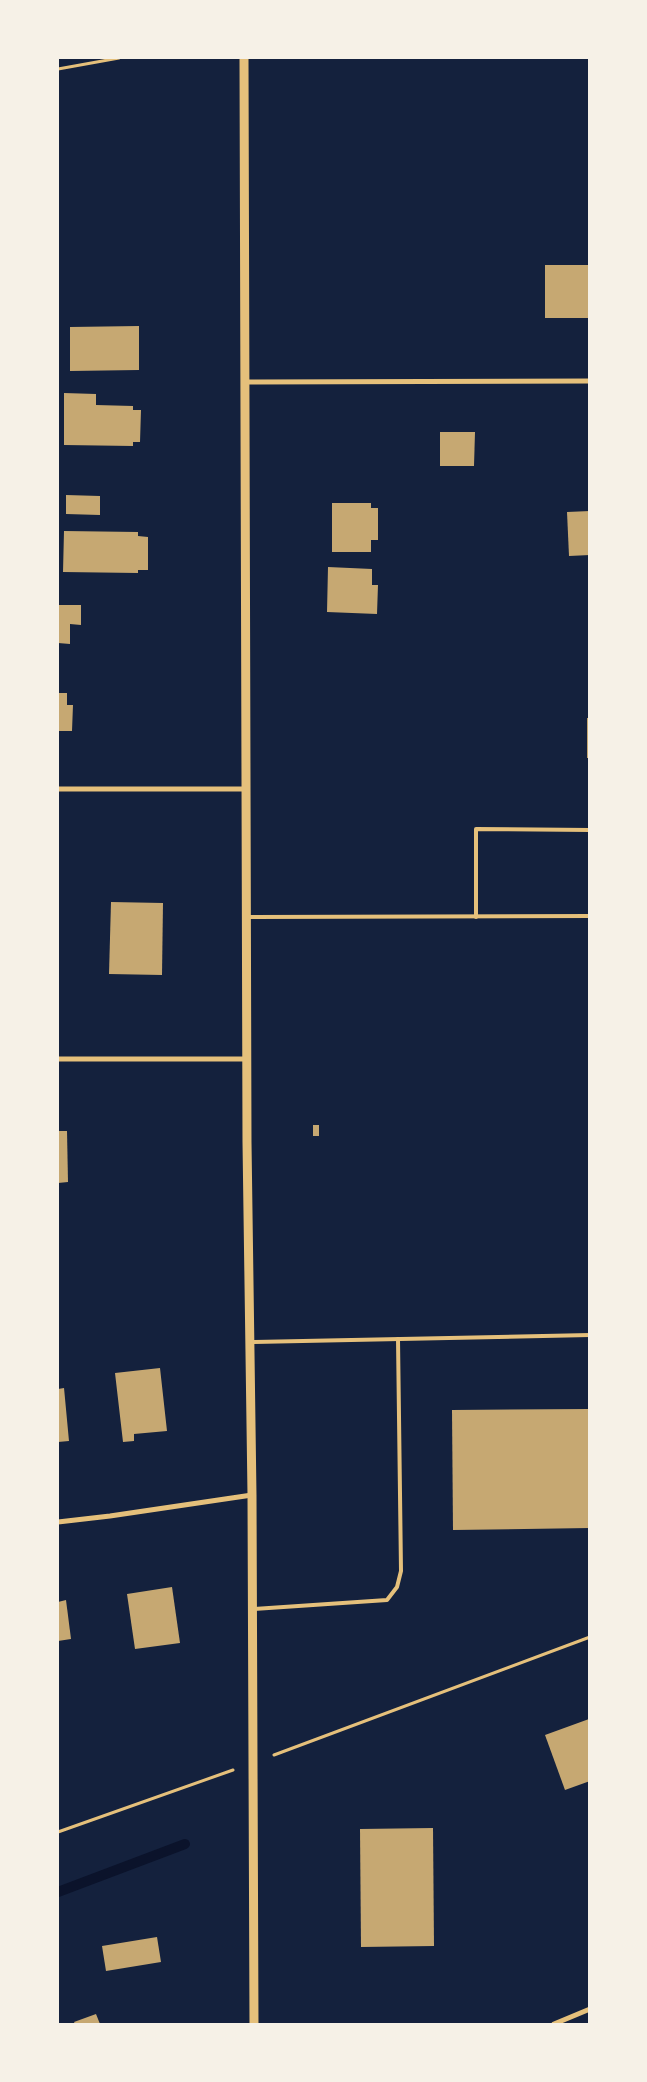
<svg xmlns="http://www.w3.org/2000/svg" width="647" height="2082" viewBox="0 0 647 2082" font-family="'IBM Plex Sans',sans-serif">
	<rect width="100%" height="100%" fill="#14213d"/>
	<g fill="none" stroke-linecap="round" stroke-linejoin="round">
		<polyline stroke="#0b132b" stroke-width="10" points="58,1892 185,1844"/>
	</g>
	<g fill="#c6a872">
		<rect x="545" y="265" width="45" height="53"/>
		<polygon points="139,326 139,370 70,371 70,327"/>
		<polygon points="64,393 96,394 96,405 133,406 133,410 141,410 140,442 133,442 133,446 64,445"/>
		<polygon points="440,432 475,432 474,466 440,466"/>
		<polygon points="66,495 100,496 100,515 66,514"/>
		<polygon points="332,503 371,503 371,508 378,508 378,540 371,540 371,552 332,552"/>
		<polygon points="590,511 590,555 569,556 567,512"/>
		<polygon points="64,531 138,532 138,536 148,537 148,570 138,570 138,573 63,572"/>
		<polygon points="328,567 372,569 372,585 378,585 377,614 327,612"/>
		<polygon points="58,605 81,605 81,625 70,624 70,644 58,643"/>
		<polygon points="58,693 67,693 67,705 73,705 72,731 58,731"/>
		<rect x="587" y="718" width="3" height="40"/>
		<polygon points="111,902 163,903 162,975 109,974"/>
		<rect x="313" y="1125" width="6" height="11"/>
		<polygon points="58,1131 67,1131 68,1182 58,1183"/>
		<polygon points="160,1368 167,1431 134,1434 134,1441 123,1442 115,1373"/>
		<polygon points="64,1388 69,1441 58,1442 58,1389"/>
		<polygon points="590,1409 590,1528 453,1530 452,1410"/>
		<polygon points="172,1587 180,1643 135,1649 127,1594"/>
		<polygon points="66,1600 71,1639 58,1641 58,1602"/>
		<polygon points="589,1719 590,1781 565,1790 545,1735"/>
		<polygon points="433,1828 434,1946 361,1947 360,1829"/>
		<polygon points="157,1937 161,1962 106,1971 102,1946"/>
		<polygon points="96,2014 100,2024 75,2024 74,2022"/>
	</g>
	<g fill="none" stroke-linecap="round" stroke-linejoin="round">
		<g stroke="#e5c07b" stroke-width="3">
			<polyline points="58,69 119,58"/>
			<polyline points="274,1755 590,1637"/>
			<polyline points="58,1832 233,1770"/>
		</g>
		<g stroke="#e5c07b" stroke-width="4">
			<polyline points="247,917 590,916"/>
			<polyline points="476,917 476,829 590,830"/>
			<polyline points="250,1342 590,1335"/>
			<polyline points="253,1609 387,1600 397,1587 401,1571 398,1339"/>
		</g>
		<g stroke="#e5c07b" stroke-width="5">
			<polyline points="246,382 590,381"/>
			<polyline points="58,789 247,789"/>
			<polyline points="58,1059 247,1059"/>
			<polyline points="58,1522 110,1516 252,1495"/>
			<polyline points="554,2024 590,2009"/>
		</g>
		<polyline stroke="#e5c07b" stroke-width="9" points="244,58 247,1142 252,1495 254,2024"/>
	</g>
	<rect width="647" height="2082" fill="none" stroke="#f6f1e7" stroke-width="118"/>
</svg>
